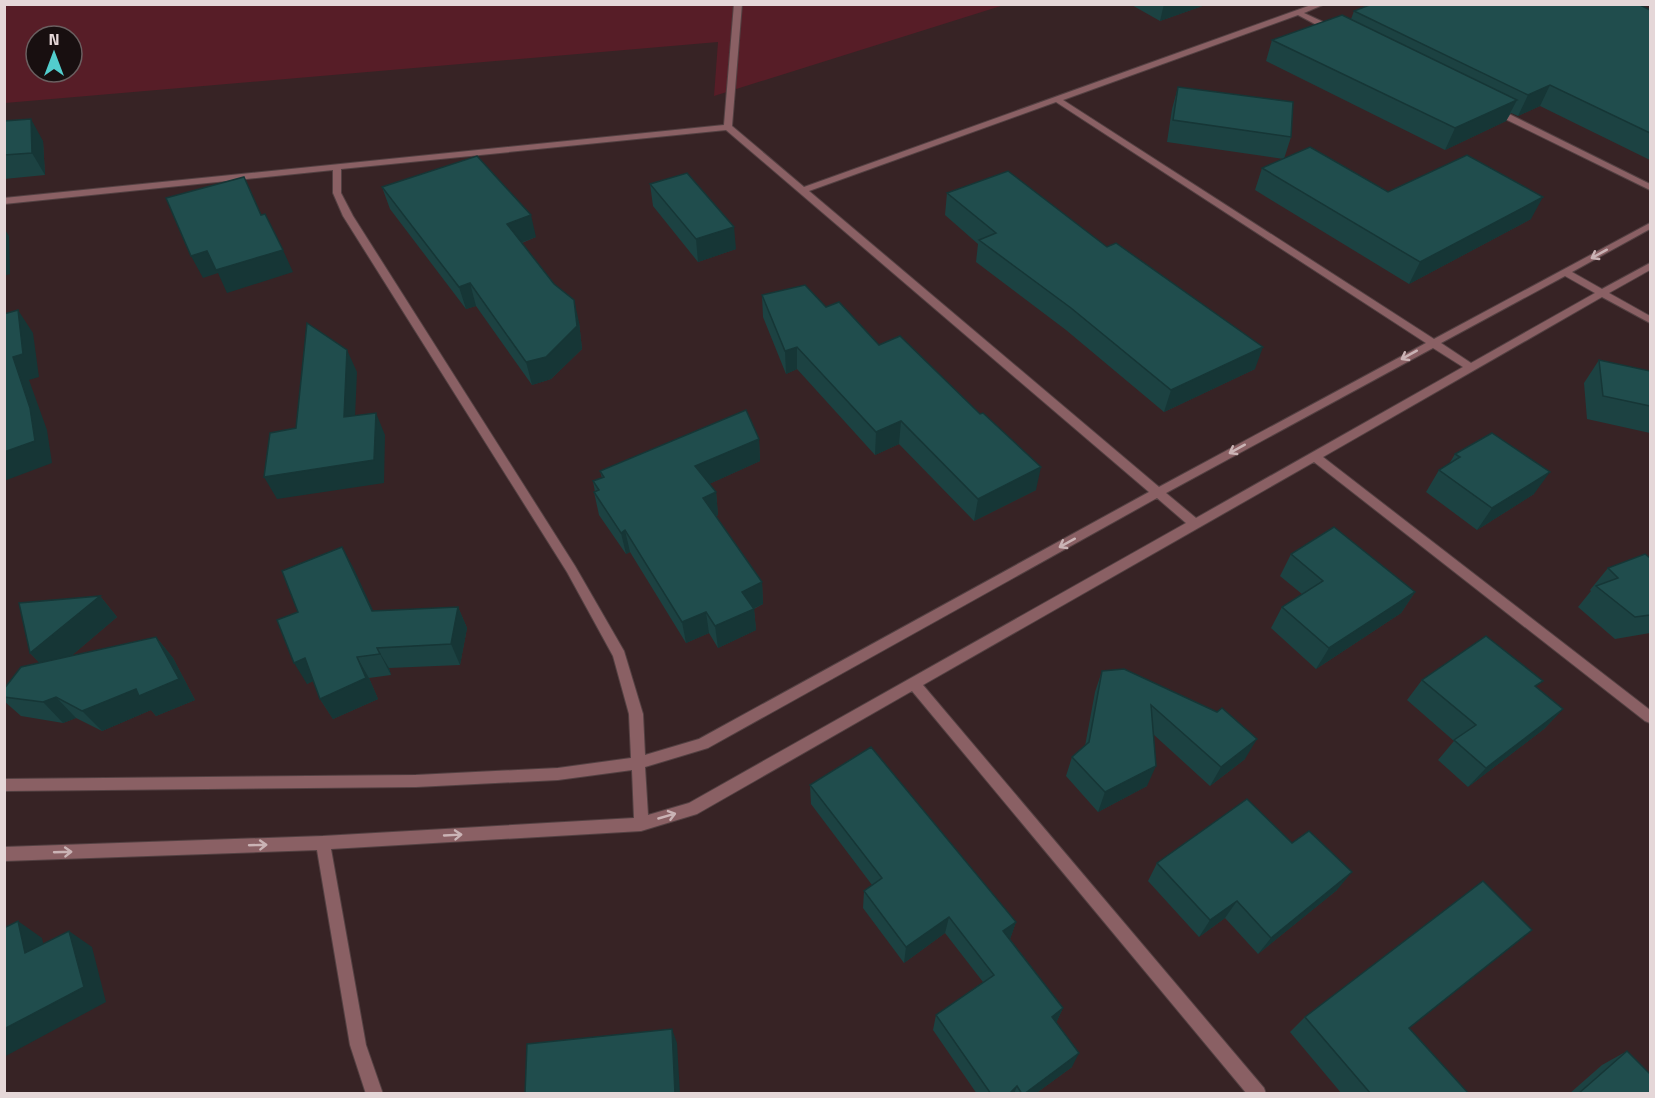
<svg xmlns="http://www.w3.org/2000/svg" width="1655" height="1098" viewBox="0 0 1655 1098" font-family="'Titillium Web',sans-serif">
	<rect width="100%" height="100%" fill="#372325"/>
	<path fill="#571d27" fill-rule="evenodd" d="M 5,5 L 1004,5 L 714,96 L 718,42 L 5,103 ZM 36,36 L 72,36 L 72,72 L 36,72 Z"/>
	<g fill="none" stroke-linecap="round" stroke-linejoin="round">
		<g stroke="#534042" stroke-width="2">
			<g id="street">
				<path d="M 734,4 L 742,4 L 732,126 L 804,187 L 1314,4 L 1325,4 L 1304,13 L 1336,28 L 1336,32 L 1330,32 L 1298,15 L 1063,100 L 1434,339 L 1650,223 L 1650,229 L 1572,272 L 1602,289 L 1650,263 L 1650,270 L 1609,293 L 1650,316 L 1650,323 L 1602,297 L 1323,457 L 1650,710 L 1650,723 L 1645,721 L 1314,462 L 923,685 L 1264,1088 L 1266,1094 L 1247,1094 L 912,691 L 697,814 L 641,831 L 331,849 L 366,1045 L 383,1094 L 366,1094 L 350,1045 L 317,850 L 4,861 L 4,847 L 323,836 L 634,818 L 632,770 L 558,780 L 416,787 L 4,791 L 4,779 L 416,775 L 558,768 L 631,758 L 629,714 L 613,656 L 567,572 L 343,216 L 333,193 L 333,170 L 4,204 L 4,198 L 724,125 ZM 1056,102 L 1426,343 L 1159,487 L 809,191 ZM 726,130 L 1149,492 L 699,739 L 645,755 L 643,714 L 624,651 L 575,566 L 353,216 L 341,193 L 341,169 ZM 1565,276 L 1595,293 L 1471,363 L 1441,343 ZM 1433,348 L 1463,367 L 1196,518 L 1166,493 ZM 1157,498 L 1186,523 L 689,803 L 648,815 L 645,767 L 708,748 Z"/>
				<polygon points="1493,109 1499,109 1650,184 1650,190 1493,113"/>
			</g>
		</g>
		<use href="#street" fill="#8a6064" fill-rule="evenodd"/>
	</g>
	<g fill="#1c4242">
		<polygon points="1130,4 1208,4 1160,21"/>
		<polygon points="1650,10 1650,160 1540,106 1518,116 1511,113 1506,121 1445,150 1266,61 1272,40 1351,19 1354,11"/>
		<polygon points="1178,87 1291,137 1284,159 1167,142 1172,109"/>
		<polygon points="4,121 43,141 45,175 4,179"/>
		<polygon points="1262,168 1531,219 1409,284 1255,190"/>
		<polygon points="650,184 736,249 698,262 653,206"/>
		<polygon points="382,187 536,237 522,243 579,322 582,349 551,379 532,385 476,306 466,309 390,209"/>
		<polygon points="947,193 1255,369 1164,412 1066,330 976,262 978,244 945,215"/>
		<polygon points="762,295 826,307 879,345 1036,490 974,521 899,444 875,455 797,369 786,374 763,317"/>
		<polygon points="1599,360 1650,371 1650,433 1587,419 1584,383"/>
		<polygon points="759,439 760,461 709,484 716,492 718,515 716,516 762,582 763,604 754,609 756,630 718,648 709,633 686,643 630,552 626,554 599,515 594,492 595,492 593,481 602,478 600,471"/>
		<polygon points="1455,454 1534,494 1477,530 1426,492 1439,470 1449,464"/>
		<polygon points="342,547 373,611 458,607 467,628 460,665 389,668 391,675 369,678 378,699 333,719 320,699 313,681 307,684 298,612"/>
		<polygon points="1291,554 1415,592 1401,613 1316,669 1271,628 1282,607 1302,594 1280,576"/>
		<polygon points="1650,558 1650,633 1615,639 1578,607 1591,591 1590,590 1608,568"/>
		<polygon points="100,596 117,617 71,656 156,637 173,658 195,700 156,716 151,710 102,731 76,718 63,723 21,716 4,701 4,689 40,663 30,653"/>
		<polygon points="1102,671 1245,759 1210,786 1153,734 1147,786 1098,812 1066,776 1072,757 1085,746 1095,692"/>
		<polygon points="1422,680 1537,688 1563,709 1544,729 1468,787 1438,760 1454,741 1407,700"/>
		<polygon points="810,785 1016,922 1010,939 1063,1008 1056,1023 1072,1067 1035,1094 977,1094 933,1030 936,1015 983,982 945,933 904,963 863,908 864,891 872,885 811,804"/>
		<polygon points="1157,863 1337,890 1258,954 1225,918 1199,937 1148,881"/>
		<polygon points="1305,1017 1409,1028 1469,1094 1342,1094 1290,1032"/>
		<polygon points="1627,1051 1650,1094 1569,1094 1602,1065"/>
	</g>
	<g fill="#163636">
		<polygon points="1164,4 1208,4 1160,21"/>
		<polygon points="1550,85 1540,106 1518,116 1528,95"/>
		<polygon points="1517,100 1506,121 1445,150 1455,128"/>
		<polygon points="31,119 43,141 45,175 32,153"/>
		<polygon points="1543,197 1531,219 1409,284 1420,262"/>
		<polygon points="531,215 536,237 512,246 507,224"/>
		<polygon points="734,227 736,249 698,262 696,239"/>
		<polygon points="4,228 9,236 10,274 4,276"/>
		<polygon points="283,250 293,272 227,293 218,273 203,278 191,256 207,251"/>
		<polygon points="470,283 476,306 466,309 459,287"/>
		<polygon points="574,300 579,322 582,349 551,379 532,385 526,362"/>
		<polygon points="18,310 33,333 39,377 29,380 47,430 52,463 4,481 4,452"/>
		<polygon points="797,347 797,369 786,374 785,351"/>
		<polygon points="1263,347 1255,369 1164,412 1171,390"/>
		<polygon points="347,350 357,372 354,440 344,417"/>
		<polygon points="376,413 385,435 384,483 277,499 264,477"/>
		<polygon points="901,421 899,444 875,455 876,432"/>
		<polygon points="759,439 760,461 698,489 695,466"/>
		<polygon points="1041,467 1036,490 974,521 978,499"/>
		<polygon points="1550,472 1534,494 1477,530 1492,508"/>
		<polygon points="716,492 718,515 706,520 703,498"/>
		<polygon points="625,530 630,552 626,554 621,533"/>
		<polygon points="342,547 354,569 383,632 372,611"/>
		<polygon points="762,582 763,604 744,613 742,592"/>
		<polygon points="1415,592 1401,613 1316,669 1329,648"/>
		<polygon points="100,596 117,617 50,674 30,653"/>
		<polygon points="458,607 467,628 460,665 451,644"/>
		<polygon points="754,609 756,630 718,648 715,626"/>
		<polygon points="706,612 709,633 686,643 682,622"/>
		<polygon points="156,637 173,658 195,700 156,716 151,710 102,731 82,711"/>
		<polygon points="377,648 389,668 391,675 380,654"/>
		<polygon points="357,657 369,678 378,699 333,719 320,699"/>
		<polygon points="305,658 318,679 307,684 294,663"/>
		<polygon points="56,697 76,718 63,723 43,702"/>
		<polygon points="1563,709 1544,729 1468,787 1486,768"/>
		<polygon points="1257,739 1245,759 1210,786 1221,767"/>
		<polygon points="1156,766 1147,786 1098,812 1105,792"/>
		<polygon points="1352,872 1337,890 1258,954 1271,938"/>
		<polygon points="1237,901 1225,918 1199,937 1210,920"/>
		<polygon points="949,917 945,933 904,963 906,947"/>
		<polygon points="18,921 42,938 49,969 25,953"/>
		<polygon points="1016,922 1010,939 998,948 1003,931"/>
		<polygon points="69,931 92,947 106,1002 4,1057 4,1029"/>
		<polygon points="1063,1008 1056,1023 1052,1017"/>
		<polygon points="672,1029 677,1043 680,1094 675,1094"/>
		<polygon points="1079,1053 1072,1067 1035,1094 1024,1094"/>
		<polygon points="1017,1086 1014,1094 1009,1094"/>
	</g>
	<g fill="#204d4d" stroke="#163636" stroke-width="1.5">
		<polygon points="1372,4 1638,4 1650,10 1650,133 1550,85 1528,95 1354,11"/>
		<polygon points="1342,15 1517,100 1455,128 1272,40"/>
		<polygon points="1178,87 1293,102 1291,137 1173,120"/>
		<polygon points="31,119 32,153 4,155 4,121"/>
		<polygon points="1310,147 1388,192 1467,155 1543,197 1420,262 1262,168"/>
		<polygon points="477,156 531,215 507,224 554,284 574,300 577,326 546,357 526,362 470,283 459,287 382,187"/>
		<polygon points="1008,171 1107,247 1116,243 1263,347 1171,390 1071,308 979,240 996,233 947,193"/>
		<polygon points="687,173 734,227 696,239 650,184"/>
		<polygon points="244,177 261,215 265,214 283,250 216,270 207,251 191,256 166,198"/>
		<polygon points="805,285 826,307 839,302 879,345 900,336 980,414 983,413 1041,467 978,499 901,421 876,432 797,347 785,351 762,295"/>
		<polygon points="18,310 23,354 13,357 30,408 35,441 4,452 4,314"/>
		<polygon points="307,323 347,350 344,417 376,413 374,460 264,477 270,433 296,428"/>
		<polygon points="1599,360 1650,371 1650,406 1603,396"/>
		<polygon points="746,410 759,439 695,466 716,492 703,498 762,582 742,592 754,609 715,626 706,612 682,622 625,530 621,533 594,492 599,490 593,481 604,477 600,471"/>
		<polygon points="1492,433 1550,472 1492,508 1439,470 1460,457 1455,454"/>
		<polygon points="1334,527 1415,592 1329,648 1282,607 1323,581 1291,554"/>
		<polygon points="342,547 372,611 458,607 451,644 377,648 380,654 357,657 366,678 320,699 305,658 294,663 277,620 298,612 282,571"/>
		<polygon points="1645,554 1650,558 1650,615 1635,617 1596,586 1618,578 1608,568"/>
		<polygon points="100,596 30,653 19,603"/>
		<polygon points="1486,636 1543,681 1535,686 1563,709 1486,768 1454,740 1476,725 1422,680"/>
		<polygon points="156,637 179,679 139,696 136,689 82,711 56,697 43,702 4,697 4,689 21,667"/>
		<polygon points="1124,669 1217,712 1222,708 1257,739 1221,767 1151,705 1156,766 1105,792 1072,757 1089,742 1102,671"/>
		<polygon points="871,747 1016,922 1003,931 1063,1008 1052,1017 1079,1053 1024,1094 1022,1094 1017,1086 1009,1094 991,1094 936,1015 994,975 949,917 906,947 864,891 882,878 810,785"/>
		<polygon points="1247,799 1292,843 1309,831 1352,872 1271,938 1237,901 1210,920 1157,863"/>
		<polygon points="1483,881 1532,930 1409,1028 1469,1094 1371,1094 1305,1017"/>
		<polygon points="18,921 25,953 69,931 84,987 4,1029 4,928"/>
		<polygon points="672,1029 675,1094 525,1094 527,1044"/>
		<polygon points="1627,1051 1650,1074 1650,1094 1578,1094"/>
	</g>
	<defs><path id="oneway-shaft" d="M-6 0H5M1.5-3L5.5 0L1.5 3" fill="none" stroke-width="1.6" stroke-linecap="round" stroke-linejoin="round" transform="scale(1.5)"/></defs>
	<g stroke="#cab3b5">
		<use href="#oneway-shaft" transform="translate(1599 254) rotate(151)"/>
		<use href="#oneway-shaft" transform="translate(1409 355) rotate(151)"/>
		<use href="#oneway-shaft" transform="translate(1237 449) rotate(151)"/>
		<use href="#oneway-shaft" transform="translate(1067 543) rotate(151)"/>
		<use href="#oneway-shaft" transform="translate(667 816) rotate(-16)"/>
		<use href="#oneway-shaft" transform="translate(453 835) rotate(-3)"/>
		<use href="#oneway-shaft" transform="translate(258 845) rotate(-2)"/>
		<use href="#oneway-shaft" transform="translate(63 852) rotate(-2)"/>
	</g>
	<rect width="1655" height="1098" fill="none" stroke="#e5d7d8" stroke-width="12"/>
	<g transform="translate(54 54)"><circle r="28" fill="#180f10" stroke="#6a5f60" stroke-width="1.5"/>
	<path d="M0-4.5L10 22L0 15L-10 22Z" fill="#52cdcd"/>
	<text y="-9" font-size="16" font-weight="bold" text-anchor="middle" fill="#e5d7d8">N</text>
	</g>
</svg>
